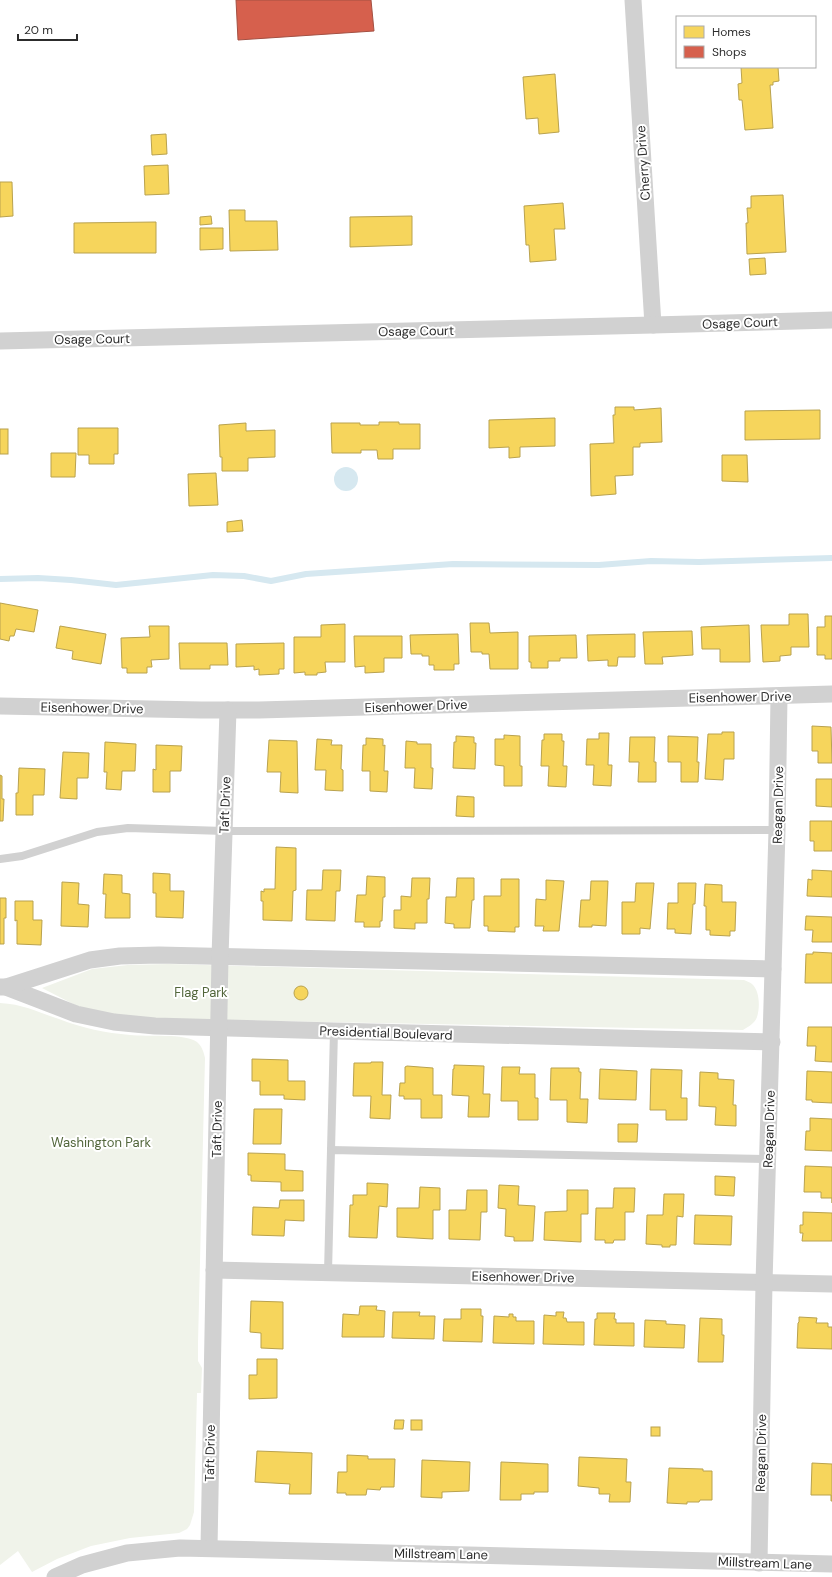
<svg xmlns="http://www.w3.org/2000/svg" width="832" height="1577" viewBox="0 0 832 1577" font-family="'DM Sans',sans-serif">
	<rect width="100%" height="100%" fill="#fff"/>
	<g fill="#f0f3ea">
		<path d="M 169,964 L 744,980 C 746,981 750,982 752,984 C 760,991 760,1008 757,1017 C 755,1023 748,1027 743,1030 L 158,1019 L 110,1016 L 77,1006 L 42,988 L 92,969 L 128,965 Z"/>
		<path d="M 0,1003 C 23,1004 37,1012 59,1019 C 82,1028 106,1033 130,1035 C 147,1037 185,1033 197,1042 C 202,1046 204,1053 205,1058 L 198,1343 L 198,1361 L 202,1368 L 201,1393 L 197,1393 L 194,1512 L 190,1525 L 187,1529 L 179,1533 L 130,1538 L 91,1546 L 57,1559 L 32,1572 L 18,1551 L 0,1565 Z"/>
	</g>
	<circle fill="#d6e8f0" cx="346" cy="479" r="12"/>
	<g fill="#f6d55c" stroke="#b9a24e">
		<polygon points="741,67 778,67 779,81 773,82 773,85 770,85 773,128 745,130 742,100 739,100 738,84 742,83"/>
		<polygon points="555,74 559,132 539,134 538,118 526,119 523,77"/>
		<polygon points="166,134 167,154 152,155 151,135"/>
		<polygon points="168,165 169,194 145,195 144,166"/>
		<polygon points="0,182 12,182 13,216 0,217"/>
		<polygon points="783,195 786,252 747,254 746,223 748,223 747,208 751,208 751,196"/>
		<polygon points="563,203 565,229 554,229 556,260 530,262 529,245 526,245 524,206"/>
		<polygon points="229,210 245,210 245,221 277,221 278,250 230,251"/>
		<polygon points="211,216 212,224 200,225 200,217"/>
		<polygon points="412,216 412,245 350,247 350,217"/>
		<polygon points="156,222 156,253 74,253 74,223"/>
		<polygon points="200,228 223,228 223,249 200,250"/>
		<polygon points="765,258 766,274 750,275 749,259"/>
		<polygon points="615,407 634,407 634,410 661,408 662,442 640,443 640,447 633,447 633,475 615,476 616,494 591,496 590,444 614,443 613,415 615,415"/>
		<polygon points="820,410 820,439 745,440 745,411"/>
		<polygon points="555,418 555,446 520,447 520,457 509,458 509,447 489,448 489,420"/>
		<polygon points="379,422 399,422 399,424 420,424 420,449 393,449 393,459 378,459 377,450 361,450 361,453 332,453 331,423 360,423 360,425 379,425"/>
		<polygon points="246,423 246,431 275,430 275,457 248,458 248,471 222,471 222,457 220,457 219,425"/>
		<polygon points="78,428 118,428 118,454 114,454 114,464 89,464 89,455 78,455"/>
		<rect x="0" y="429" width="8" height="25"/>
		<polygon points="51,453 76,453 75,477 51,477"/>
		<polygon points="722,455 747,455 748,482 722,481"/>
		<polygon points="216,473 218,505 189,506 188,474"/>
		<polygon points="242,520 243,531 227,532 227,522"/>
		<polygon points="0,603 38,610 34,632 16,629 14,636 10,636 9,641 0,639"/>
		<polygon points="789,614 808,614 809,647 791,647 791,655 780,656 780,661 763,662 761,625 789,625"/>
		<polygon points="825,616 832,616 832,659 825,659 825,655 817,655 817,627 825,627"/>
		<polygon points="470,623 489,623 490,633 518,632 518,669 490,669 489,654 482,654 482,652 471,652"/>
		<polygon points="345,624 345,662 325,662 326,672 317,673 317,675 305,675 305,672 294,673 294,637 321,637 321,625"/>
		<polygon points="749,625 750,662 720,662 720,649 702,649 701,627"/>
		<polygon points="60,626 106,634 101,664 72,659 73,651 56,648"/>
		<polygon points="149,626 169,626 169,659 151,660 152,667 147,667 147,673 127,673 127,668 122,668 121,638 150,637"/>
		<polygon points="692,631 693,655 662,657 663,664 645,664 643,632"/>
		<polygon points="458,634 459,664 454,664 454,670 434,670 434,665 429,665 429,656 422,656 422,654 411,654 410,635"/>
		<polygon points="635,634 635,657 618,657 617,666 608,666 608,660 588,661 587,635"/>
		<polygon points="576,635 577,658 560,658 560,661 548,661 548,668 531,668 531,662 529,662 529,636"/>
		<polygon points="354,636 402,636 402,658 384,658 384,672 365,673 365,666 355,667"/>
		<polygon points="179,643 227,643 228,665 210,665 210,669 180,669"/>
		<polygon points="284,643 284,669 279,669 279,674 259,675 259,669 254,670 254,666 236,667 236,644"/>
		<polygon points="812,726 831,727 832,763 818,763 818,751 812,751"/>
		<polygon points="722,732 734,732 734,759 724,759 723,780 705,779 708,734 722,734"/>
		<polygon points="599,733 609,733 608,765 612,765 611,786 593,785 594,765 586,765 587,739 599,739"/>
		<polygon points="544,734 562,734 562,741 564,741 563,766 567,766 566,787 548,786 549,766 541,766 542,740 544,740"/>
		<polygon points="504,735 520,736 520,766 522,766 522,786 504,786 504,766 495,765 495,739 504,739"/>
		<polygon points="456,736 474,737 474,743 476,743 475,769 453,768 454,742 456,742"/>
		<polygon points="668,736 698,737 697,762 699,762 698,782 681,782 681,762 668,762"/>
		<polygon points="630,737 655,737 654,762 656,762 656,782 638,782 639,762 629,762"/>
		<polygon points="366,738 383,739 383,746 385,745 384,771 388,771 387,792 370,791 370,771 362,771 363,745 366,745"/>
		<polygon points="317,739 332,740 331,745 342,745 341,769 343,770 343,791 325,790 326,770 315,770"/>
		<polygon points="269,740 297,741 298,793 280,792 281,772 267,772"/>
		<polygon points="406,741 417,742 417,744 431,744 431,768 433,768 432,789 414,788 415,768 405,768"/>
		<polygon points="105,742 136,744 135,771 122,771 121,790 106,789 107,772 104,772"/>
		<polygon points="156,745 182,746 181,771 170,771 170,792 153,792 153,769 156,770"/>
		<polygon points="63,752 89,753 88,778 77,778 77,799 60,798"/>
		<polygon points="19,768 45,769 44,795 33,795 33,815 16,815 16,793 18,793"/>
		<polygon points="0,775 2,776 2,799 4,799 3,821 0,821"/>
		<polygon points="816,779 832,779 832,807 816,806"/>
		<polygon points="457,796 474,797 474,817 456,816"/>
		<polygon points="810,821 832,821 832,851 814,851 814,841 810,841"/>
		<polygon points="276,847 296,848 296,890 293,891 292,921 263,920 263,901 261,901 261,891 264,892 264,889 275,889"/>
		<polygon points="323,870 341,870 340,891 336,891 335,921 306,920 307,890 322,890"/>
		<polygon points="812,870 832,871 832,897 807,896 808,879 812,880"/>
		<polygon points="153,873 170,874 170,891 184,891 183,918 156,917 156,893 153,893"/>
		<polygon points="104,874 122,875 122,893 130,894 130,918 105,918 106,894 103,894"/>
		<polygon points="367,876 385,877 385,897 383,897 382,921 380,921 380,927 364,927 364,922 355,922 357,895 366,895"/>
		<polygon points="412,878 430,878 429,899 427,899 427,923 415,923 415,929 394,928 394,910 401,910 401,896 411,897"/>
		<polygon points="457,878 474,878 474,900 472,900 470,928 454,928 454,924 445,923 446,897 456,897"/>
		<polygon points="501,879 519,879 519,927 515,927 515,932 488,931 488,926 484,926 484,896 501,896"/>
		<polygon points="546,880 564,881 559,931 543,931 544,926 535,926 536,899 546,900"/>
		<polygon points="591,881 608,881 606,926 592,925 592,927 579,927 581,900 590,900"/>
		<polygon points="62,882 79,883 78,904 89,905 88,927 61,926"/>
		<polygon points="636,883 654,883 650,929 640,928 640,934 622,934 622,902 635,902"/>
		<polygon points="678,883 696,883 695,904 693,904 691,934 675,933 675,929 667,929 668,903 678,903"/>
		<polygon points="705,884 722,885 722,902 736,902 735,931 730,931 730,936 710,935 710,930 706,930 706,906 704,906"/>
		<polygon points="0,898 6,898 6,918 4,918 4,944 0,944"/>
		<polygon points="15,901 33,901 33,920 42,920 41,945 17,944 17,920 15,921"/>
		<polygon points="806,916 832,917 832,942 812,942 813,930 805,930"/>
		<polygon points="813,952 832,953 832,983 805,983 806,954 813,954"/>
		<circle cx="301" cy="993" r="7"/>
		<polygon points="808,1027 832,1027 832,1062 815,1061 816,1046 807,1046"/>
		<polygon points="252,1059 288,1060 288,1081 305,1081 305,1100 284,1099 284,1095 260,1095 260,1081 252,1081"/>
		<polygon points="371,1062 383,1062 382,1095 391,1095 390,1119 370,1118 371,1096 353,1096 354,1063 371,1063"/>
		<polygon points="454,1065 484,1066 483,1094 490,1094 489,1117 468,1117 469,1096 452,1095 453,1069 454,1069"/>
		<polygon points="407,1066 433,1068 433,1095 442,1095 442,1118 421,1118 421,1099 404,1099 404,1096 399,1096 400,1083 405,1083 405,1067"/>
		<polygon points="502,1067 520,1067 519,1074 535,1074 535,1098 538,1098 538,1120 518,1120 518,1101 501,1101"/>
		<polygon points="551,1068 579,1068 579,1072 581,1072 580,1099 588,1099 587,1123 567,1122 567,1100 550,1100"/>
		<polygon points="600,1069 637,1071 636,1100 599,1099"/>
		<polygon points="651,1069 682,1070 681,1098 687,1098 687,1120 666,1120 666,1110 650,1110"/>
		<polygon points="807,1071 832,1072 832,1103 812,1102 812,1100 806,1100"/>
		<polygon points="700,1072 718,1073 718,1079 734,1080 733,1105 736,1105 736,1126 715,1125 716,1107 699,1106"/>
		<polygon points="254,1109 282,1109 281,1144 253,1144"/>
		<polygon points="810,1118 832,1119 832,1151 805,1150 806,1131 810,1131"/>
		<polygon points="618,1124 638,1124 637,1142 618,1142"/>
		<polygon points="248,1153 285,1154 285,1170 303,1171 303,1191 281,1191 281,1182 251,1181 251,1175 248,1175"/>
		<polygon points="805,1166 832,1167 832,1203 832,1198 821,1198 821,1192 804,1192"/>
		<polygon points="715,1176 735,1177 734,1196 715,1195"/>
		<polygon points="367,1183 388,1184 387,1207 379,1206 377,1238 349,1237 350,1205 353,1205 353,1195 367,1195"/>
		<polygon points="499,1185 519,1186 518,1205 535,1206 533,1241 514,1241 514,1237 505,1236 506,1209 498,1208"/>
		<polygon points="420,1187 440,1188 440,1210 433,1210 433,1239 397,1237 397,1208 419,1208"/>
		<polygon points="614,1188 635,1188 634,1212 625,1212 625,1240 614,1240 613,1243 605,1243 605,1240 595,1240 596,1208 613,1208"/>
		<polygon points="467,1190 487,1190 487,1212 481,1212 480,1240 449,1239 449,1210 466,1210"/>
		<polygon points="567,1190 588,1190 588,1214 581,1214 581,1242 544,1240 545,1212 567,1211"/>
		<polygon points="664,1194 684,1194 683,1217 677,1216 676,1245 670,1245 670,1247 662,1247 662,1245 646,1244 647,1215 663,1215"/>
		<polygon points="280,1200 304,1200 304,1221 285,1220 284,1236 252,1235 253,1207 279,1208"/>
		<polygon points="803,1212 832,1213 832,1241 802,1241 803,1233 800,1233 800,1225 803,1225"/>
		<polygon points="695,1215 732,1216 731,1245 694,1244"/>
		<polygon points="251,1301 283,1302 283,1349 261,1348 261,1333 250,1332"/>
		<polygon points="360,1306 377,1306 376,1310 385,1311 384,1337 342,1337 343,1314 359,1315"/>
		<polygon points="461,1309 481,1309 481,1316 483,1316 482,1342 443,1341 444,1319 461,1319"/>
		<polygon points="393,1312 420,1312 419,1316 435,1316 434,1339 392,1338"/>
		<polygon points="556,1312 564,1312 563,1318 566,1318 567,1322 584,1322 584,1345 543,1344 544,1315 556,1316"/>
		<polygon points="597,1313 615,1313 614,1319 616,1319 616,1323 634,1323 634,1346 594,1345 595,1319 597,1319"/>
		<polygon points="509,1314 513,1314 513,1317 516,1317 516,1321 534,1321 534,1344 493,1343 494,1316 509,1317"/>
		<polygon points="799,1317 817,1318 816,1323 828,1323 828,1327 832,1327 832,1349 797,1348 798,1323 799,1322"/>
		<polygon points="700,1318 722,1319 722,1335 724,1335 723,1362 698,1362"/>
		<polygon points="645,1320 666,1321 666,1324 685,1325 684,1348 644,1347"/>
		<polygon points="257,1359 277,1359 277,1398 249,1399 249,1375 257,1375"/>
		<polygon points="395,1420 404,1420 403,1429 394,1429"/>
		<rect x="411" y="1420" width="11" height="10"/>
		<rect x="651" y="1427" width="9" height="9"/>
		<polygon points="257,1451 312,1453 311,1494 289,1494 290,1484 255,1482"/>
		<polygon points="347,1455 368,1456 368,1459 395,1459 394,1487 381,1487 380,1490 367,1489 366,1495 346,1495 346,1493 337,1493 338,1472 347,1472"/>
		<polygon points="579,1457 627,1459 626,1482 631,1482 630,1502 609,1502 610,1494 599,1494 599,1488 578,1486"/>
		<polygon points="422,1460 470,1462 469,1491 442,1492 442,1498 421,1497"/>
		<polygon points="501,1462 548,1464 548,1492 534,1492 534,1494 521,1494 521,1500 500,1500"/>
		<polygon points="812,1463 832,1464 832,1501 831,1501 831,1495 811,1495"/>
		<polygon points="669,1468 703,1469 703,1471 712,1471 712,1500 700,1500 699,1502 687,1502 687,1504 667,1503"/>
	</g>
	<polygon fill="#d6604d" stroke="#a35043" points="236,0 371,0 374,31 238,40"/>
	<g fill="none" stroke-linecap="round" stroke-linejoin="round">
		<polyline stroke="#d6e8f0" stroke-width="6" points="0,579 38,578 71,580 116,585 213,575 244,576 271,581 306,574 453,564 599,565 651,561 699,562 832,558"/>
		<g stroke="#d1d1d1" stroke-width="8">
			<polyline points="0,859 22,856 97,832 128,828 224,831 377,831 777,830"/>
			<polyline points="331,1150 334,1031"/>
			<polyline points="328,1273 331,1150 768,1159"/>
		</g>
		<g stroke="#d1d1d1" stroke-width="17">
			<polyline points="633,0 653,325"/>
			<polyline points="0,341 653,325 832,320"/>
			<polyline points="0,706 201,710 259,710 832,694"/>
			<polyline points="0,987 6,987 76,1014 114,1022 155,1026 334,1031 772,1042"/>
			<polyline points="6,987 90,960 120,956 159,955 773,969"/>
			<polyline points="214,1270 832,1284"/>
			<polyline points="209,1548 220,957 228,710"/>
			<polyline points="759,1563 764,1283 777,830 779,696"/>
			<polyline points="55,1577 82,1565 127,1553 180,1548 832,1564"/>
		</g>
	</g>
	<g text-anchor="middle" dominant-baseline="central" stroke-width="4" stroke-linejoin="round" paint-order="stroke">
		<g font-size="13" fill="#2c2c2c" stroke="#fff">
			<text transform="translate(643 163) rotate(-94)">Cherry Drive</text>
			<text transform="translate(740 323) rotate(-2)">Osage Court</text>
			<text transform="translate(416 331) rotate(-1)">Osage Court</text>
			<text transform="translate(92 339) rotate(-1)">Osage Court</text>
			<text transform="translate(740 697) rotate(-1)">Eisenhower Drive</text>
			<text transform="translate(416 706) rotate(-2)">Eisenhower Drive</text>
			<text transform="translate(92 708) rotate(1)">Eisenhower Drive</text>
			<text transform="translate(225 805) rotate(-88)">Taft Drive</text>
			<text transform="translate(778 805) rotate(-89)">Reagan Drive</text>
			<text transform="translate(386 1033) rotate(2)">Presidential Boulevard</text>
			<text transform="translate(217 1129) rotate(-89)">Taft Drive</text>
			<text transform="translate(769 1129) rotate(-88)">Reagan Drive</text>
			<text transform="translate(523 1277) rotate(1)">Eisenhower Drive</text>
			<text transform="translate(210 1453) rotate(-89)">Taft Drive</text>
			<text transform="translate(761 1453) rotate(-89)">Reagan Drive</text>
			<text transform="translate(441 1554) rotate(1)">Millstream Lane</text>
			<text transform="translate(765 1563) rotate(2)">Millstream Lane</text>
		</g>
		<g font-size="13" fill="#52663b" stroke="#fff">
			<text x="201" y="992">Flag Park</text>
			<text x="101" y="1142">Washington Park</text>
		</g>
	</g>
	<rect x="676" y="16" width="140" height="52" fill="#ffffff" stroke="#ababab"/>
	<rect x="684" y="26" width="20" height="12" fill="#f6d55c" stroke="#ababab"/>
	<text x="712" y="36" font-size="12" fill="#2c2c2c">Homes</text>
	<rect x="684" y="46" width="20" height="12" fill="#d6604d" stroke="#ababab"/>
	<text x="712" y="56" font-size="12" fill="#2c2c2c">Shops</text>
	<path d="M18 34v6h59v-6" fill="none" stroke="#2c2c2c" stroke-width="2"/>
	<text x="24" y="34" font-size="12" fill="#2c2c2c" stroke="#ffffff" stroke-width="3" paint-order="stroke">20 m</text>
</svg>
